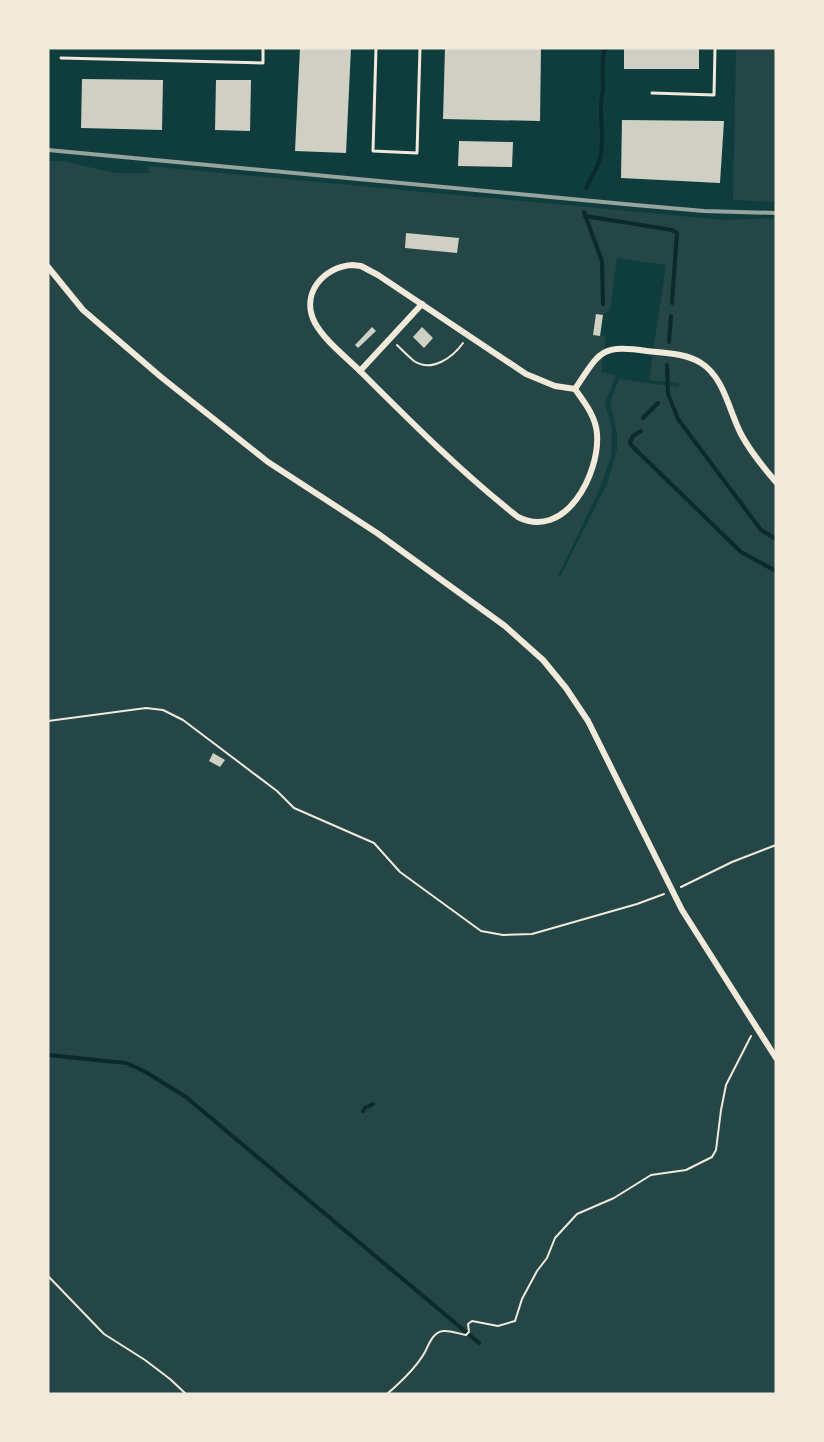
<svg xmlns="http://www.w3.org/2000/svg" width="824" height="1442" viewBox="0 0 824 1442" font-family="Mulish,sans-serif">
	<rect width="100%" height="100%" fill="#0f3d3e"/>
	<g fill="#244646" fill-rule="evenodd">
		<polygon points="736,48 776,48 776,202 733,200"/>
		<path d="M 48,161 L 62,161 L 115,173 L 151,173 L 147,166 L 724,220 L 776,218 L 776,1394 L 48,1394 ZM 617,258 L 666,265 L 649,380 L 679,383 L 680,385 L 677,387 L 619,379 L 610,402 L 617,433 L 617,450 L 607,484 L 560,577 L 558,576 L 601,486 L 611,456 L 612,429 L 605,403 L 615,378 L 615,375 L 601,372 L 606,336 L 600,335 L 596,314 L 603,315 L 610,310 Z"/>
	</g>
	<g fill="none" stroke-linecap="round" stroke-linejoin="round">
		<g stroke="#0a2a2b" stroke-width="4">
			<path d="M 586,188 C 591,178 597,169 600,159 C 604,143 601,124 601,108 C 600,101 603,95 603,89 C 603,78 601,58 605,48"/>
			<polyline points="584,212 602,261 603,304"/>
			<polyline points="585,216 672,230 677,233 672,303"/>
			<polyline points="669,342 671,316"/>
			<polyline points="667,365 668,394 678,419 761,530 776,539"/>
			<polyline points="643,418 658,403"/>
			<polyline points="641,431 633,436 630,442 631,445 741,552 776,571"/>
			<polyline points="48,1055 126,1063 144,1071 186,1097 479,1343"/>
			<polyline points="363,1111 365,1108 373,1104"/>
		</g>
	</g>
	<g fill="#cfcfc3">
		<polygon points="300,48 351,48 346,153 295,151"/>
		<polygon points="445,48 541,48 540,121 443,119"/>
		<rect x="624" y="48" width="75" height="21"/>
		<polygon points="82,79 163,80 162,130 81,128"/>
		<polygon points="216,80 251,80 250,131 215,130"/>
		<polygon points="622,120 724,121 720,183 621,178"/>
		<polygon points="459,141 513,142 512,167 458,166"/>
		<polygon points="406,233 459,238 457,253 405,248"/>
		<polygon points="596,314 603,315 600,336 593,335"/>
		<polygon points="372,327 376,331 358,348 355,345"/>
		<polygon points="422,327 433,338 424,348 413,337"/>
		<polygon points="213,753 225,760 220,767 209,761"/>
	</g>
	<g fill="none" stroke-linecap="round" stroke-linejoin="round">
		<g stroke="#f1e9da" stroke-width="2">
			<path d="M 397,345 C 402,350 408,356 414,361 C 432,373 453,357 463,343"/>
			<polyline points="48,721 146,708 163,710 183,720 277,791 294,808 374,843 400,872 481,931 503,935 532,934 637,904 664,894"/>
			<polyline points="681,887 732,862 776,845"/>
			<polyline points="48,1276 104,1334 145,1360 170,1379 186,1394"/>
			<path d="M 387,1394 C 401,1382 416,1368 425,1352 C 429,1344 433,1332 443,1331 C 450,1330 459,1334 466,1335 L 469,1332 L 468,1324 L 472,1321 L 498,1326 L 515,1321 L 522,1299 L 537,1271 L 547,1258 L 555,1238 L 577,1214 L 614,1198 L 651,1175 L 686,1170 L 712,1157 L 716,1150 L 721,1110 L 726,1085 L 751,1036"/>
		</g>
		<g stroke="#f1e9da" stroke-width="3">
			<polyline points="376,48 373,151 417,153 420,48"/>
			<polyline points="61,58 263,63 263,48"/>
			<polyline points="652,93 714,95 715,48"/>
		</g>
		<g stroke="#f1e9da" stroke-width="6">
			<path d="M 352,265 L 361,266 L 378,275 L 526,374 L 555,386 L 575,389 C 585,403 596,417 597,434 C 600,474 565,541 518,517 C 462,473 410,421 359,370 C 345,356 325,341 315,323 C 300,294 323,267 352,265 Z"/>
			<polyline points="48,267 83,310 161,377 268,462 377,533 483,610 505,626 543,660 566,688 588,721 682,910 776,1058"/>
			<polyline points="360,371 422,304"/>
			<path d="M 575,389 C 600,352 600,344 647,351 C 664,353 686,353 701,363 C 724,377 729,411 741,434 C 750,451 763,467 776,482"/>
		</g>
		<polyline stroke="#97a49c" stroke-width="4" points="48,150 635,205 704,211 776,213"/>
	</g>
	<rect width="824" height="1442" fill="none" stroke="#f1e9da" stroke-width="99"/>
</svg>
